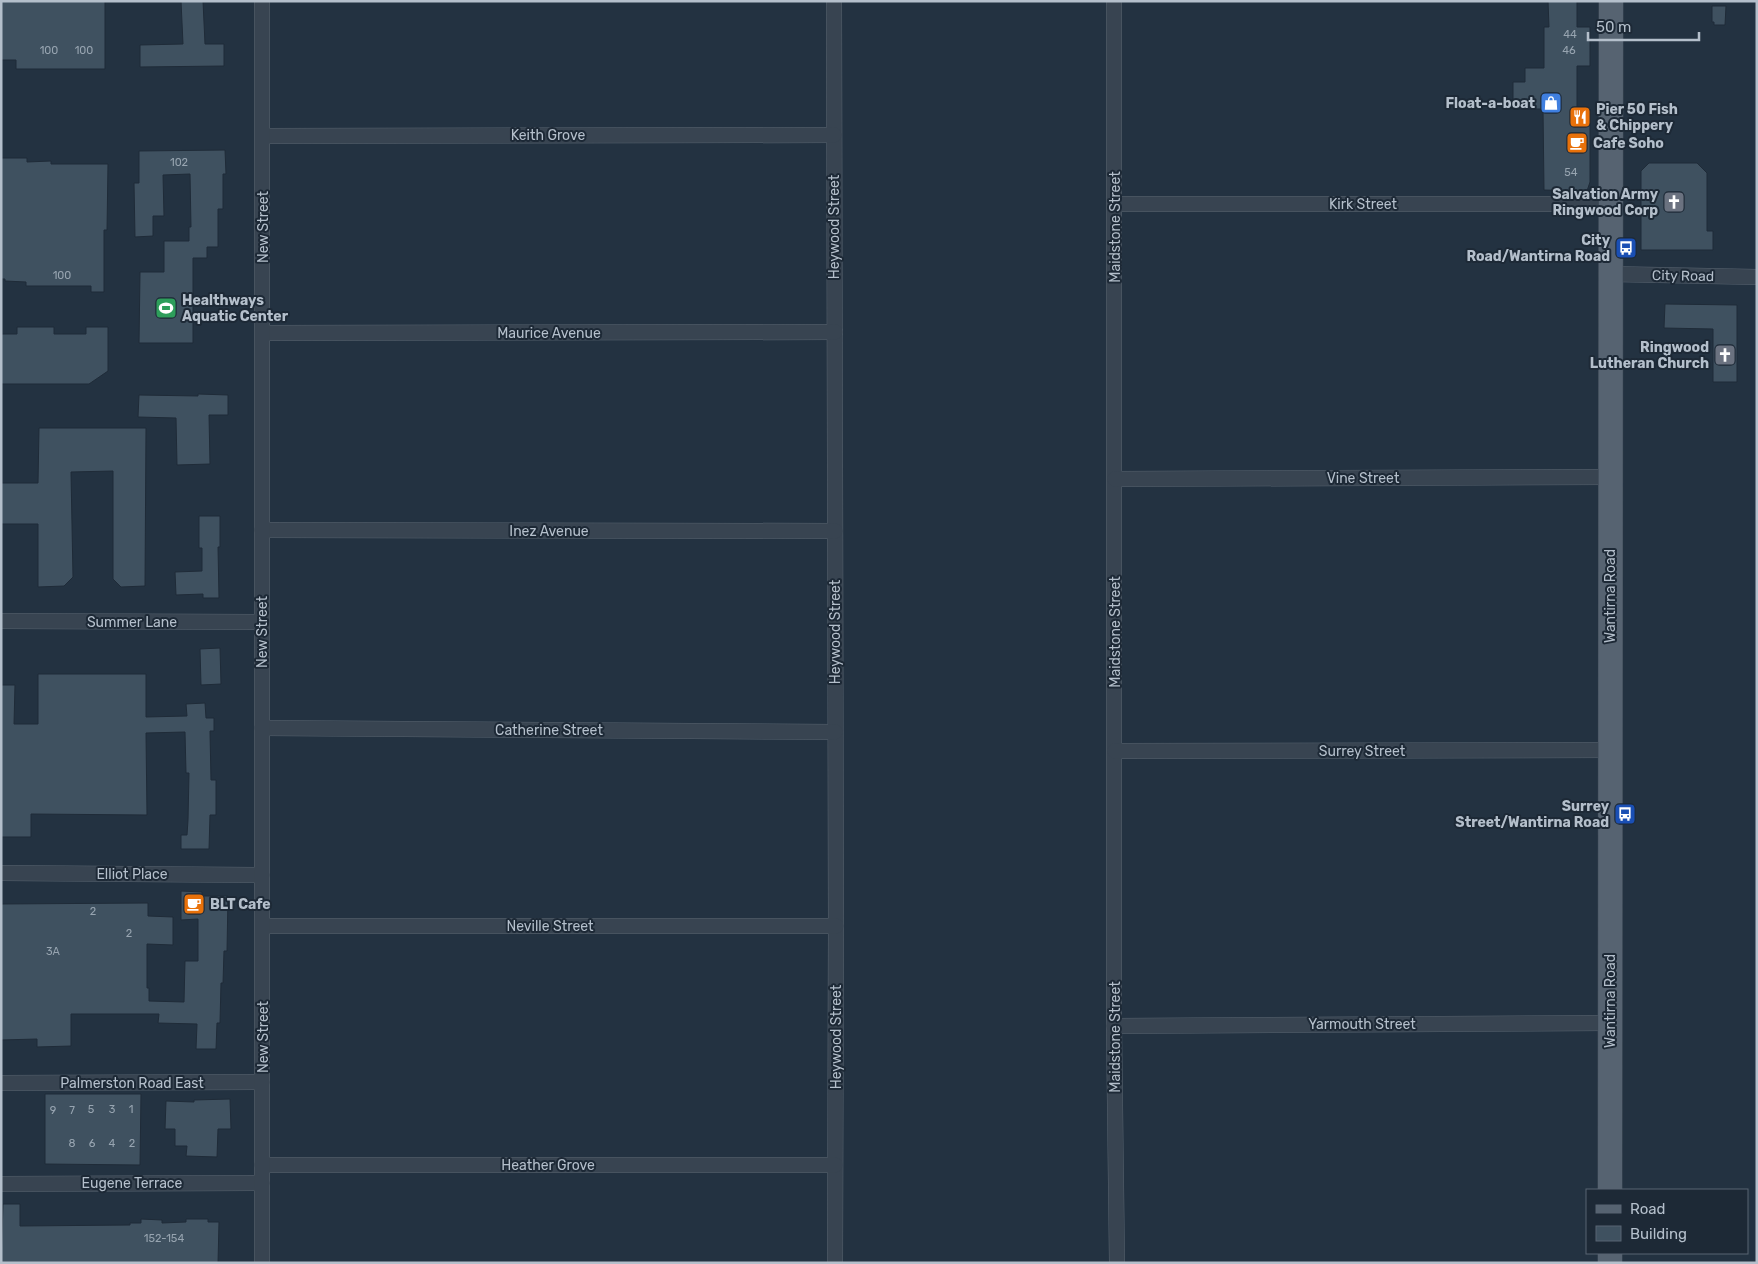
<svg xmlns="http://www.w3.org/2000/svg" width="1758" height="1264" viewBox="0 0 1758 1264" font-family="Rubik,sans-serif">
	<rect width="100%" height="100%" fill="#233241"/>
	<g fill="#3f5160" stroke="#1f2b38">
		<polygon points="1,1 105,1 105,69 16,69 16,60 1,60"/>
		<polygon points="181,1 203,1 205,44 224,44 224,66 140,67 140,45 183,44"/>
		<polygon points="1548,1 1577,1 1577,27 1590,27 1590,66 1577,66 1577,109 1590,109 1590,182 1587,191 1544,190 1543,109 1513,109 1513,82 1525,82 1525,68 1544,68 1544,27 1549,27"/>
		<polygon points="1712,6 1726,6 1725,25 1714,25 1714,22 1712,22"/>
		<polygon points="225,150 226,174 223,174 223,209 218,209 218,247 207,247 207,258 193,258 193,343 139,343 140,272 164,272 164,241 189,241 189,227 191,227 190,174 163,175 164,216 153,216 153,236 135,237 134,183 139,183 139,151"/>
		<polygon points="1,158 27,158 27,162 51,161 51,164 108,164 107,230 104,230 104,292 91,292 91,286 26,286 26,282 5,281 5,279 1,279"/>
		<polygon points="1649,163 1697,163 1707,173 1707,231 1713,231 1713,250 1641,250 1641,171"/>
		<polygon points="1665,304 1737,305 1737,382 1713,382 1713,329 1664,328"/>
		<polygon points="17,327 54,327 54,334 86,334 86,327 108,327 108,371 89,384 1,384 1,334 17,334"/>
		<polygon points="198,394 228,395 228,415 209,415 210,464 177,465 176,418 138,417 139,395 198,396"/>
		<polygon points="39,428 146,428 145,586 121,587 113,579 113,471 71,472 73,577 64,586 38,587 38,524 1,524 1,483 38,483"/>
		<polygon points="199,516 220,516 220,547 218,547 219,598 203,598 203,594 176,595 175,572 202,571 202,548 199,548"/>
		<polygon points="220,648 221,684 201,685 200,649"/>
		<polygon points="38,674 146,674 146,717 187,716 186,704 205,703 206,718 214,718 214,731 210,731 211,780 216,780 216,815 210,815 209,849 181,849 181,835 187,835 188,820 189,773 186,773 185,732 146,733 147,815 31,814 31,837 1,837 1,685 15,685 14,724 38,724"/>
		<polygon points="181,891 202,892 202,896 228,896 227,951 224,951 223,983 221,983 220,1023 217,1023 216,1049 196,1049 197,1024 158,1023 159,1014 71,1014 71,1046 37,1047 37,1039 1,1040 1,904 148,903 148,916 173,917 173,945 147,944 147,988 149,988 149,1001 184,1002 185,961 198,961 198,919 181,920"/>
		<polygon points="45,1094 141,1094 140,1165 45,1164"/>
		<polygon points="230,1099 231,1129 218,1129 217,1157 186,1156 187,1146 175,1146 175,1129 165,1129 166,1101 194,1102 194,1100"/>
		<polygon points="3,1204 20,1204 20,1226 130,1225 130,1223 141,1223 141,1219 162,1220 162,1223 186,1222 186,1219 208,1219 208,1222 219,1222 218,1263 1,1263"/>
	</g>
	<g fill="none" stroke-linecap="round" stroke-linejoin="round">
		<g stroke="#56626e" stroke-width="16">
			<g id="street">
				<polyline points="834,1 836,926 835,1263"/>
				<polyline points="1114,1 1114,1026 1117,1263"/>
				<polyline points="263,136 834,135"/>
				<polyline points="1115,204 1611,204"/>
				<polyline points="1610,274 1757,277"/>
				<polyline points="263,333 835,332"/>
				<polyline points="1115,479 1611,477"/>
				<polyline points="262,530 835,531"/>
				<polyline points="1,621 262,622"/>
				<polyline points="262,728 835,732"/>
				<polyline points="1115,751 1610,750"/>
				<polyline points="1,873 262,875"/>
				<polyline points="263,926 836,926"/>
				<polyline points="1114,1026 1610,1023"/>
				<polyline points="1,1083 262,1082"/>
				<polyline points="262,1165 835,1165"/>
				<polyline points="1,1184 262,1183"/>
				<polyline points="262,1263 262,1"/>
			</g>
		</g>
		<g stroke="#414d5a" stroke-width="25">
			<g id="primary">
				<polyline points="1610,1190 1611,1"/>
				<polyline points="1610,1263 1610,1253"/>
			</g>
		</g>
		<use href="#street" stroke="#384451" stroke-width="15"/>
		<use href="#primary" stroke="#566371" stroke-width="24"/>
	</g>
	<defs>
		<g id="shop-square" transform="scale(1.125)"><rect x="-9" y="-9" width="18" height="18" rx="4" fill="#3f7fe0" stroke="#1d2936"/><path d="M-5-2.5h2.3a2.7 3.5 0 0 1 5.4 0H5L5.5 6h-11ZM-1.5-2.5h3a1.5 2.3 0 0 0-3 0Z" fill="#fff"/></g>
		<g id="restaurant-square" transform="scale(1.125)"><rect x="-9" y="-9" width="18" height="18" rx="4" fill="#e8710a" stroke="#1d2936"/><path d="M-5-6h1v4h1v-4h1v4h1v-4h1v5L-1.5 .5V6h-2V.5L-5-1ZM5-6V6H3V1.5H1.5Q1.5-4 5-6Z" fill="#fff"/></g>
		<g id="cafe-square" transform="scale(1.125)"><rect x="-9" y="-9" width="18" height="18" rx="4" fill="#e8710a" stroke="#1d2936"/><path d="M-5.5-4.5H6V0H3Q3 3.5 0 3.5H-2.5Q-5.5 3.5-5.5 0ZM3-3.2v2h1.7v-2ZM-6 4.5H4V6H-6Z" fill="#fff"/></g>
		<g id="church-square" transform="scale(1.125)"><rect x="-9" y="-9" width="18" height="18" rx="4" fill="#6b7280" stroke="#1d2936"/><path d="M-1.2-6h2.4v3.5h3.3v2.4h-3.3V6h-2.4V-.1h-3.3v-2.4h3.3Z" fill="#fff"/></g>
		<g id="bus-square" transform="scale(1.125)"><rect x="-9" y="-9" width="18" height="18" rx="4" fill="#1a4fb4" stroke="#1d2936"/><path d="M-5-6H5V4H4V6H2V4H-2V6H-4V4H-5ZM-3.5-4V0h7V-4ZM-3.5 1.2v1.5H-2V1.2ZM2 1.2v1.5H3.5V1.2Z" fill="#fff"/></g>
		<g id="stadium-square" transform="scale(1.125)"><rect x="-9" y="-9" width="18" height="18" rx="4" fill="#2e9e5b" stroke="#1d2936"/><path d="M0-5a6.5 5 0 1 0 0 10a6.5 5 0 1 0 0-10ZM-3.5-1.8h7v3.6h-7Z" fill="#fff"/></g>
	</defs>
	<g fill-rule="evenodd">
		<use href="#shop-square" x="1551" y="103"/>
		<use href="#restaurant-square" x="1580" y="117"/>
		<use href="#cafe-square" x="1577" y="143"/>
		<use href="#church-square" x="1674" y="202"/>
		<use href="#bus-square" x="1626" y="248"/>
		<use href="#stadium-square" x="166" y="308"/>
		<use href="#church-square" x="1725" y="355"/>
		<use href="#bus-square" x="1625" y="814"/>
		<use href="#cafe-square" x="194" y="904"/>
	</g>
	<g text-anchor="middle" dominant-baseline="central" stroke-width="4" stroke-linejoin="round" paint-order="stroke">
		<g font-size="11" fill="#97a4b0">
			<text x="1570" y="34">44</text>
			<text x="49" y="50">100</text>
			<text x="84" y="50">100</text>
			<text x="1569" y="50">46</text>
			<text x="179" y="162">102</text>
			<text x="1571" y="172">54</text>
			<text x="62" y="275">100</text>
			<text x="93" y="911">2</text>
			<text x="129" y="933">2</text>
			<text x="53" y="951">3A</text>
			<text x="91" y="1109">5</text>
			<text x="112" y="1109">3</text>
			<text x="131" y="1109">1</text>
			<text x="53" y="1110">9</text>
			<text x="72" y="1110">7</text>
			<text x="72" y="1143">8</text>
			<text x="92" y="1143">6</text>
			<text x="112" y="1143">4</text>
			<text x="132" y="1143">2</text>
			<text x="164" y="1238">152-154</text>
		</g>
		<g font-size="14" font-weight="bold" fill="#b4bfcb" stroke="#1d2936" text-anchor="end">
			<text x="1535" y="103">Float-a-boat</text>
			<text x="1596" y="109" text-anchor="start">Pier 50 Fish<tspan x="1596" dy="16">&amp; Chippery</tspan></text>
			<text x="1593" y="143" text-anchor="start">Cafe Soho</text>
			<text x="1658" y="194">Salvation Army<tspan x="1658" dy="16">Ringwood Corp</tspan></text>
			<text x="1610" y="240">City<tspan x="1610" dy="16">Road/Wantirna Road</tspan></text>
			<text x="182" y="300" text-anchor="start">Healthways<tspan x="182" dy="16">Aquatic Center</tspan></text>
			<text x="1709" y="347">Ringwood<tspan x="1709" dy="16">Lutheran Church</tspan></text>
			<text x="1609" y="806">Surrey<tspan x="1609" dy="16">Street/Wantirna Road</tspan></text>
			<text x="210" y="904" text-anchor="start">BLT Cafe</text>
		</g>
		<g font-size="14" fill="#b4bfcb" stroke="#1d2936">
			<text x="548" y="135">Keith Grove</text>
			<text x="1363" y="204">Kirk Street</text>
			<text transform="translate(263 227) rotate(-90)">New Street</text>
			<text transform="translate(834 227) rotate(-90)">Heywood Street</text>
			<text transform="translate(1115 227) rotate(-90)">Maidstone Street</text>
			<text transform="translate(1683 276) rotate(1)">City Road</text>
			<text x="549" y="333">Maurice Avenue</text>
			<text x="1363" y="478">Vine Street</text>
			<text x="549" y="531">Inez Avenue</text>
			<text transform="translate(1610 596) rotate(-90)">Wantirna Road</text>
			<text x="132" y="622">Summer Lane</text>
			<text transform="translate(262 632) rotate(-90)">New Street</text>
			<text transform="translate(835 632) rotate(-90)">Heywood Street</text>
			<text transform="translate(1115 632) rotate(-90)">Maidstone Street</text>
			<text x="549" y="730">Catherine Street</text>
			<text x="1362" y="751">Surrey Street</text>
			<text x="132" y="874">Elliot Place</text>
			<text x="550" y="926">Neville Street</text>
			<text transform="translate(1610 1001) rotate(-90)">Wantirna Road</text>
			<text x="1362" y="1024">Yarmouth Street</text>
			<text transform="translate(263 1037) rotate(-90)">New Street</text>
			<text transform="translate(836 1037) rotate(-90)">Heywood Street</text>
			<text transform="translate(1115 1037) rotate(-90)">Maidstone Street</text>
			<text x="132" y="1083">Palmerston Road East</text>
			<text x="548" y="1165">Heather Grove</text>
			<text x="132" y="1183">Eugene Terrace</text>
		</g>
	</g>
	<rect width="1758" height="1264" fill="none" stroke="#b4bfcb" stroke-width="5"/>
	<rect x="1586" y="1189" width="162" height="65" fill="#1d2936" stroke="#596572"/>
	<rect x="1596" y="1205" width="25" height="8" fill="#566371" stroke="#596572"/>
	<text x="1630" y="1214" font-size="15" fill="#b4bfcb">Road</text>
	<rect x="1596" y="1226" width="25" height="15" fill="#3f5160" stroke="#596572"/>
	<text x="1630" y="1239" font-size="15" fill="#b4bfcb">Building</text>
	<path d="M1588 32v8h111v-8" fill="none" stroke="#b4bfcb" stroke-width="2.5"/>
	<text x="1596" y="32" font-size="15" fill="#b4bfcb" stroke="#1d2936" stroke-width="4" paint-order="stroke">50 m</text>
</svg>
